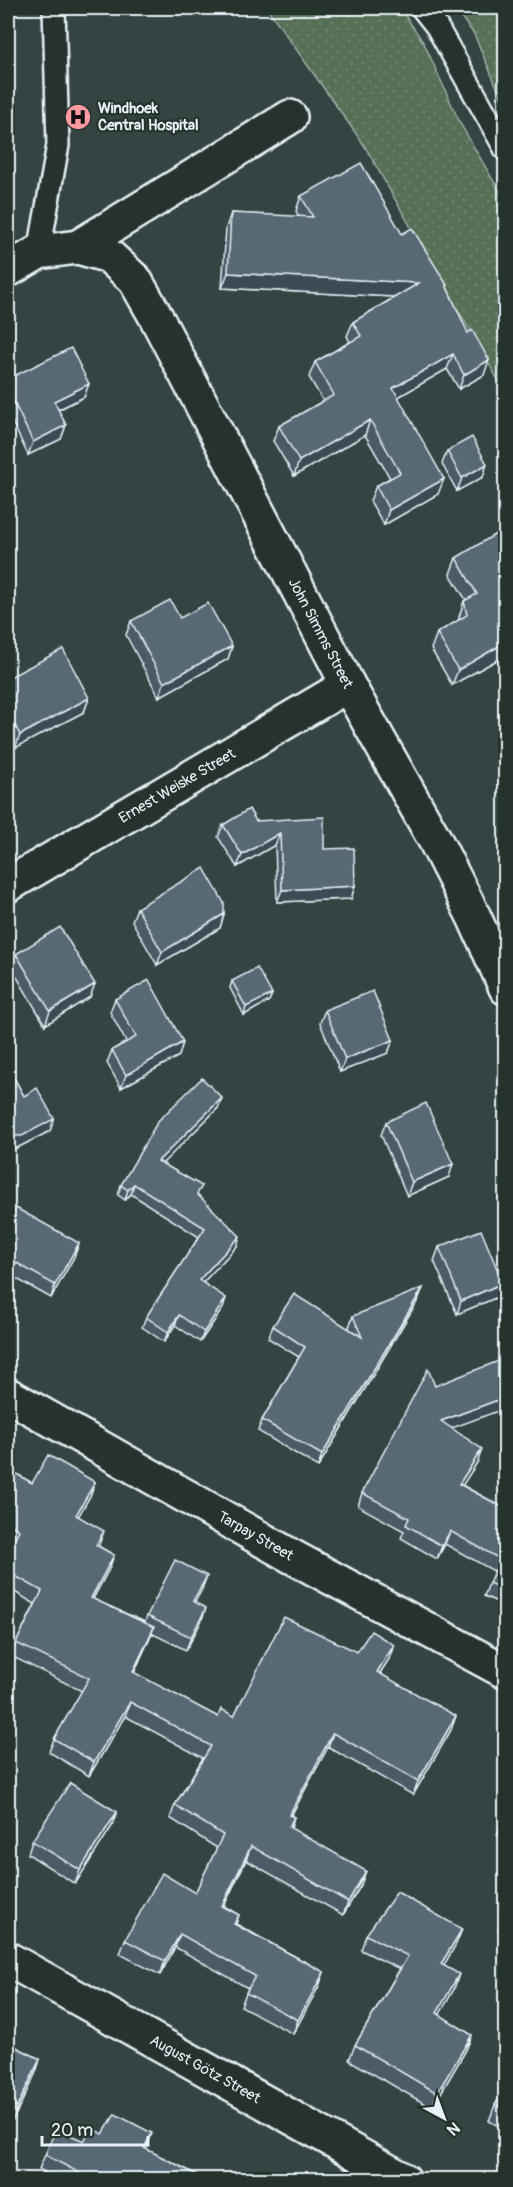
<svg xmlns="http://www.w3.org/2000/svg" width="513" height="2187" viewBox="0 0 513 2187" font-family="Pangolin,sans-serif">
	<defs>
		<pattern id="grass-dots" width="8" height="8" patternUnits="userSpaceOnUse" patternTransform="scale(1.5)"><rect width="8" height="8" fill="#547057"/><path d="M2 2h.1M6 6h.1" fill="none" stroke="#6d8570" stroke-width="1.8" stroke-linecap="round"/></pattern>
	</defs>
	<rect width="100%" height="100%" fill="#354343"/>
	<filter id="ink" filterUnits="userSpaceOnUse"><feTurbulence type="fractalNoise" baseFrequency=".0167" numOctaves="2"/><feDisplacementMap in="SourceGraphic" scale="12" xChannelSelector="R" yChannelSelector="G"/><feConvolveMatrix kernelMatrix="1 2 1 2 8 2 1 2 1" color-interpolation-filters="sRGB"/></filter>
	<g filter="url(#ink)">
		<g fill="url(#grass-dots)" stroke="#9eb0a8" stroke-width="1.5">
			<polygon points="267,8 400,8 424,43 460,123 505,201 505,392 364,145"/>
			<polygon points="454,8 505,8 505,106 474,34"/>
		</g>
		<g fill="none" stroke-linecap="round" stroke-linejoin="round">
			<g stroke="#e8f1f8" stroke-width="26">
				<g id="service">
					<polyline points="422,8 437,27 506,150"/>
					<polyline points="39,252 58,145 54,8"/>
				</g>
			</g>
			<g stroke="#e8f1f8" stroke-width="38">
				<g id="minor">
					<polyline points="78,247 290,117"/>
					<path id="s1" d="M 8,270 L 39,252 L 78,247 L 109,256 L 135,280 L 155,315 L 348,685 L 435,840 L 474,917 L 506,988"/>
					<path id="s2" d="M 8,885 L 348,685"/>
					<path id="s3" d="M 8,1395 L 291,1556 L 506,1672"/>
					<path id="s4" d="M 8,1959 L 404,2180"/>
				</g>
			</g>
			<use href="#service" stroke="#26332d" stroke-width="21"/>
			<use href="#minor" stroke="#26332d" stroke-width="33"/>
		</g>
		<g fill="#4b5a65" stroke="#e8f1f8" stroke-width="1.5">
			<polygon points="301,196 402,234 447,287 484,375 459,389 447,369 398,397 438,494 384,525 370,501 376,486 390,478 365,435 294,476 273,441 279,426 323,401 309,377 315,362 350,342 347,336 353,322 395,297 222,288 226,228 231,213 299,217 296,211"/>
			<polygon points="8,379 84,397 58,410 66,425 61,439 28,455 8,413"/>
			<polygon points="447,451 483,477 457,491 442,464"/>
			<polygon points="506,531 506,655 452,685 431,649 437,633 459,620 459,617 464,601 466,600 450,574 456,558"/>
			<polygon points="180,618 232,646 228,659 159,697 126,635 131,621"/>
			<polygon points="8,678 89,698 84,712 15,748 8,734"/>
			<polygon points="256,821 324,849 355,886 351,899 277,902 275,845 237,867 218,837 223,825"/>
			<polygon points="137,908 224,914 220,928 157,965 132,921"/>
			<polygon points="16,954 90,997 45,1025 11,967"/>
			<polygon points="232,981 272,994 269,1001 244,1015 230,988"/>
			<polygon points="115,999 183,1042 179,1056 121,1088 107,1063 112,1050 126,1042 110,1012"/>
			<polygon points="325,1010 393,1040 388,1053 340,1072 320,1023"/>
			<polygon points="8,1067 24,1096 54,1119 50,1131 17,1148 8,1148"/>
			<polygon points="222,1098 218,1108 162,1163 199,1196 237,1246 203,1282 223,1308 200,1342 175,1325 164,1342 142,1327 146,1317 199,1237 131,1194 125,1200 118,1195 121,1185"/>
			<polygon points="386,1122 449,1177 407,1196 381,1135"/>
			<polygon points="8,1223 79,1243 74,1257 51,1298 8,1274"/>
			<polygon points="439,1247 498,1297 457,1314 434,1261"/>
			<polygon points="418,1300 318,1467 258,1431 262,1420 299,1357 268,1338 273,1326 349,1329 349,1327 353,1316"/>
			<polygon points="435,1386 451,1428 478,1461 462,1485 506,1509 506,1606 484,1596 494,1571 445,1544 437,1559 401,1538 404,1531 358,1506 362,1493"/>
			<polygon points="8,1469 32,1483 95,1482 90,1496 78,1517 98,1546 114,1555 109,1569 93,1599 145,1622 147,1616 202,1589 195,1602 201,1622 186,1650 151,1633 134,1673 218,1717 234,1716 357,1652 389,1659 380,1673 451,1730 413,1795 328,1747 291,1816 294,1817 291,1828 361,1885 343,1915 246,1860 224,1906 239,1915 236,1924 324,1972 319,1986 293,2034 241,2006 248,1988 175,1947 160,1975 120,1954 125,1940 195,1893 217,1848 170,1818 175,1805 203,1758 125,1716 89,1776 49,1752 54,1739 82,1691 11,1656 16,1643 35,1604 8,1588 8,1551 12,1542 8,1540"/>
			<polygon points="117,1812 112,1826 75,1884 28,1854 32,1841"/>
			<polygon points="506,1816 506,1840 497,1835 502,1822"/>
			<polygon points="506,1911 506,1934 498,1930"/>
			<polygon points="462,1929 456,1944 444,1965 454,1989 439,2015 472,2035 466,2050 432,2108 349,2060 355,2045 400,1969 361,1950 366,1935"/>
			<polygon points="8,2043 40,2059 36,2072 13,2120 8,2118"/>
			<polygon points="506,2087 506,2130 489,2121 495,2105"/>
			<polygon points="103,2134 146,2149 207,2180 60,2180 39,2169 45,2155"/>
		</g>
		<g fill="#3d4a52" stroke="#e8f1f8" stroke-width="1.5">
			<polygon points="228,273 419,283 413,298 222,288"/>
			<polygon points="453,354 447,369 388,403 393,388"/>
			<polygon points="489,360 484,375 459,389 464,375"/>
			<polygon points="89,384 84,397 49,414 54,401"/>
			<polygon points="370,420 365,435 294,476 299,461"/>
			<polygon points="66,425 61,439 28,455 33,442"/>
			<polygon points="487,464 483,477 457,491 462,478"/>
			<polygon points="444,479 438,494 384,525 389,510"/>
			<polygon points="506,642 506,655 452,685 458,670"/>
			<polygon points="232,646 228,659 159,697 164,683"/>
			<polygon points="89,698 84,712 15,748 20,735"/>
			<polygon points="280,833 275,845 237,867 242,855"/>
			<polygon points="355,886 351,899 277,902 282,890"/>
			<polygon points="224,914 220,928 157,965 162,952"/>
			<polygon points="95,984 90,997 45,1025 50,1011"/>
			<polygon points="272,994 269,1001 244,1015 246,1007"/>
			<polygon points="393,1040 388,1053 340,1072 345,1059"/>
			<polygon points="183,1042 179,1056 121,1088 126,1075"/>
			<polygon points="222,1098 218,1108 155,1171 158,1161"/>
			<polygon points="54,1119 50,1131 17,1148 8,1148 8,1144 10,1136"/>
			<polygon points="453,1164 449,1177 407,1196 412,1182"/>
			<polygon points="134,1184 131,1194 125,1200 128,1190"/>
			<polygon points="240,1236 237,1246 196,1290 199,1280"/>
			<polygon points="79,1243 74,1257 51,1298 55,1285"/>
			<polygon points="503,1283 498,1297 457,1314 461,1301"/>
			<polygon points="423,1288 418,1300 318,1467 322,1455"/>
			<polygon points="226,1298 223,1308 200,1342 204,1332"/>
			<polygon points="179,1315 175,1325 164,1342 168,1332"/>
			<polygon points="506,1397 506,1408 436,1434 441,1421"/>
			<polygon points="482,1449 478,1461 455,1497 459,1484"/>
			<polygon points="95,1482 90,1496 71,1529 76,1515"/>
			<polygon points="104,1531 99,1545 91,1559 96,1545"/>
			<polygon points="450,1531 445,1544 437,1559 442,1546"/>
			<polygon points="114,1555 109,1569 86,1611 91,1598"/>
			<polygon points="207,1576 202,1589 188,1615 193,1601"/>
			<polygon points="206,1608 201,1622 186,1650 191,1637"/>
			<polygon points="154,1627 149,1640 128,1686 133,1672"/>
			<polygon points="394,1645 389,1659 372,1685 377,1672"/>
			<polygon points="130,1702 125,1716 89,1776 94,1762"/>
			<polygon points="456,1716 451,1730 413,1795 418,1781"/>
			<polygon points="333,1733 328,1747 284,1828 289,1815"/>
			<polygon points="117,1812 112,1826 75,1884 80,1870"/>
			<polygon points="251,1846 246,1860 217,1920 222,1906"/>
			<polygon points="366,1871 361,1885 343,1915 348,1902"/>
			<polygon points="462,1929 456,1944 436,1979 441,1964"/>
			<polygon points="180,1934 175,1947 160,1975 165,1961"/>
			<polygon points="324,1972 319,1986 293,2034 298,2020"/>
			<polygon points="459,1974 454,1989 432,2028 437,2013"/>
			<polygon points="472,2035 466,2050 432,2108 437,2093"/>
			<polygon points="40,2059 36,2072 13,2120 17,2107"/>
			<polygon points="152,2133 147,2147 139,2163 144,2148"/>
		</g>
		<g fill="#576975" stroke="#e8f1f8" stroke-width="1.5">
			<polygon points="361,163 402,234 412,228 447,285 446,285 468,333 472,330 489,360 464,375 453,354 393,388 444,479 389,510 376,486 400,473 370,420 299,461 279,426 334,395 315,362 361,336 353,322 419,283 228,273 231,213 313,217 301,196"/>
			<polygon points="71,348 89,384 54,401 66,425 33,442 8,390 8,379"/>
			<polygon points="472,437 487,464 462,478 447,451"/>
			<polygon points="504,529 506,531 506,642 458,670 437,633 467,615 464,601 477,594 456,558"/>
			<polygon points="170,600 180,618 208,603 232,646 164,683 131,621"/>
			<polygon points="63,649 89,698 20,735 8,712 8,678"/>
			<polygon points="249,809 256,821 324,817 324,849 354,848 355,886 282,890 280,833 242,855 223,825"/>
			<polygon points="204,868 224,903 224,914 162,952 137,908"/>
			<polygon points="60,927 95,984 50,1011 16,954"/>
			<polygon points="257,968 272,994 246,1007 232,981"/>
			<polygon points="149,980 183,1042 126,1075 112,1050 136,1037 115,999"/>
			<polygon points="373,991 393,1040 345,1059 325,1010"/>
			<polygon points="8,1067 24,1096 37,1088 54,1119 22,1136 10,1136 8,1131"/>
			<polygon points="202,1078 222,1098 158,1161 202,1186 197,1194 240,1236 199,1280 226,1298 204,1332 179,1315 168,1332 146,1317 205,1228 134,1184 128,1190 121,1185 158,1121"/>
			<polygon points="426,1103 453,1164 412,1182 386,1122"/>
			<polygon points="16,1208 79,1243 55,1285 8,1258 8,1223"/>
			<polygon points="481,1230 503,1283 461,1301 439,1247"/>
			<polygon points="423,1288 322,1455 262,1420 305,1347 273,1326 294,1294 362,1337 353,1316"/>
			<polygon points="506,1358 506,1397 441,1421 482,1449 459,1484 506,1509 506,1591 489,1583 500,1559 450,1531 442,1546 406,1525 409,1518 362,1493 428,1369 435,1386"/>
			<polygon points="48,1455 95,1482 76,1515 104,1531 96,1545 114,1555 91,1598 154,1627 133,1672 218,1717 221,1709 234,1716 284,1617 357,1652 371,1631 394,1645 377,1672 456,1716 418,1781 333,1733 289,1815 294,1817 289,1827 366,1871 348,1902 251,1846 222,1906 239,1915 234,1924 324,1972 298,2020 246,1993 255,1976 180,1934 165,1961 125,1940 162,1873 195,1893 223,1835 175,1805 211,1746 130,1702 94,1762 54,1739 89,1678 16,1643 42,1591 8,1572 8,1551 19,1530 8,1523 8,1469 32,1483"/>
			<polygon points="175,1560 207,1576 193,1601 206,1608 191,1637 147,1616"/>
			<polygon points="70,1783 117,1812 80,1870 32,1841"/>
			<polygon points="506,1816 506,1824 502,1822"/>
			<polygon points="397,1892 462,1929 441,1964 459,1974 437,2013 472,2035 437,2093 355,2045 408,1956 366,1935"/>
			<polygon points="8,2043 40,2059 17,2107 8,2102"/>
			<polygon points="506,2087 506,2111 495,2105"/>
			<polygon points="115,2114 152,2133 144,2148 207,2180 93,2180 45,2155 56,2129 84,2141 91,2128 103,2134"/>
		</g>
	</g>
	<defs>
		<g id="hospital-disc" transform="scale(1.35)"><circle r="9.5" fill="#ff9aa2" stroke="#26332d"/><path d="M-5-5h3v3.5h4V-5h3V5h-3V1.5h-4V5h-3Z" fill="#111"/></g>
	</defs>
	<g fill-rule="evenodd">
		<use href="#hospital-disc" x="78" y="117"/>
	</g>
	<g text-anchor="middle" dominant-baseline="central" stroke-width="4.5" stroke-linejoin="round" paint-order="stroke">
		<g font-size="15" font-weight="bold" fill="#e8f1f8" stroke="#26332d" text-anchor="start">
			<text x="98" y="108">Windhoek<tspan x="98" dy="17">Central Hospital</tspan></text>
		</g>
		<g font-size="15" fill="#e8f1f8" stroke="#26332d">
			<text stroke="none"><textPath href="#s1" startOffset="542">John Simms Street</textPath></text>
			<text stroke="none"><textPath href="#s2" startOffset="196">Ernest Weiske Street</textPath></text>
			<text stroke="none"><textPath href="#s3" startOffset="285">Tarpay Street</textPath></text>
			<text stroke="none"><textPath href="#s4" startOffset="226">August Götz Street</textPath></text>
		</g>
	</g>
	<rect width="513" height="2187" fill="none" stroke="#26332d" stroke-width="30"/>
	<rect x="15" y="15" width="483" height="2157" fill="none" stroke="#e8f1f8" stroke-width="2" filter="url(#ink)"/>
	<g transform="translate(444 2118) rotate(139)" stroke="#26332d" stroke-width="4.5" paint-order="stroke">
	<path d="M0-4.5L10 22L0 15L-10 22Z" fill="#e8f1f8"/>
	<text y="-9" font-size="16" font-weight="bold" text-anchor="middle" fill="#e8f1f8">N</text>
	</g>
	<path d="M42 2136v9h106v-9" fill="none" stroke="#e8f1f8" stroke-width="3"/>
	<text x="51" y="2136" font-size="18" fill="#e8f1f8" stroke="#26332d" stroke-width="4.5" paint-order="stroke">20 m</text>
</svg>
